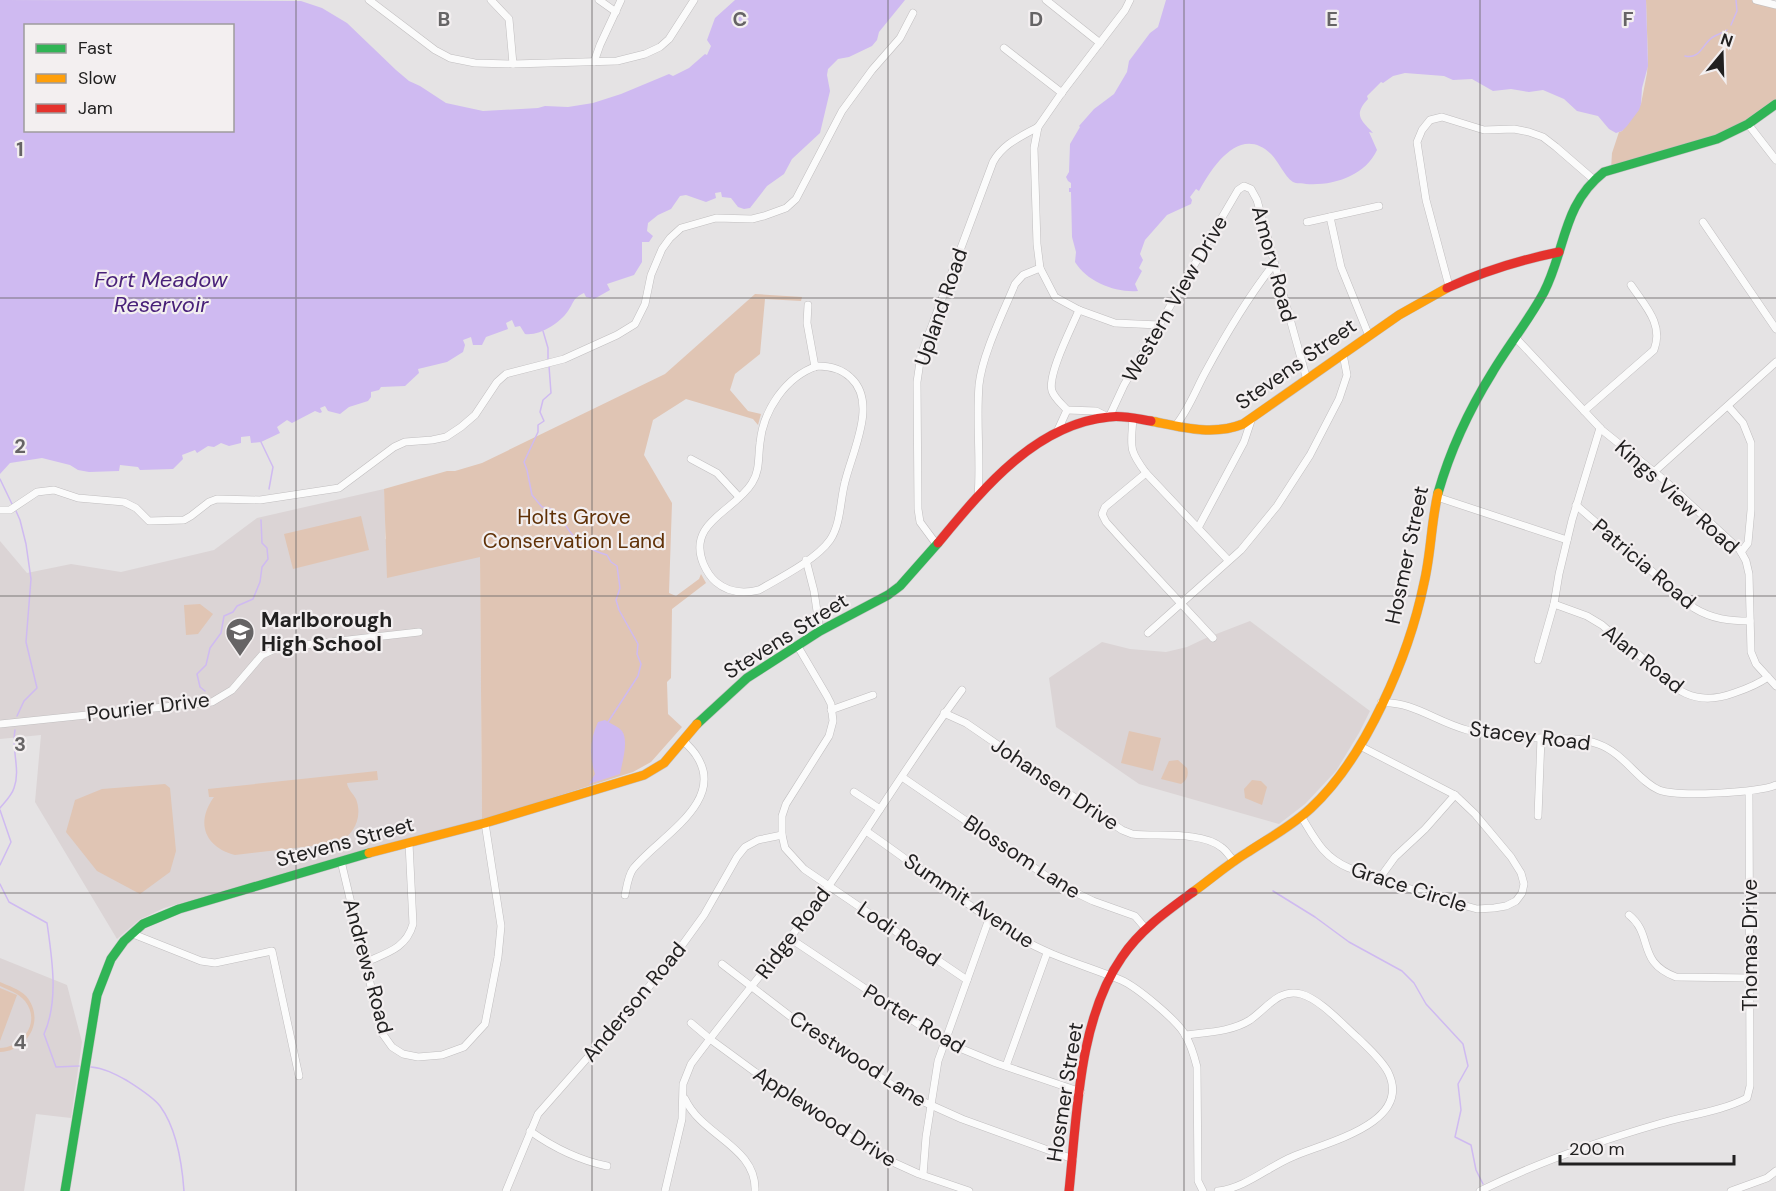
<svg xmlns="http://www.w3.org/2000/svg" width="1776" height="1191" viewBox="0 0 1776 1191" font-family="'DM Sans',sans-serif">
	<rect width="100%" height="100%" fill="#e5e3e4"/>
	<g fill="#dbd4d5">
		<polygon points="384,489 386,519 385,539 480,557 482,820 298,869 164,908 139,920 117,939 35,802 41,735 0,739 0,541 27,573 71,564 121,572 214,550 257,518"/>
		<polygon points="1250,621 1370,711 1359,733 1336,771 1305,804 1279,824 1139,784 1056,727 1049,678 1102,642 1130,649 1166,652 1187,647 1206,638"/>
		<polygon points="0,958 67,985 82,1042 71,1118 36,1114 24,1191 0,1191"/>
	</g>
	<g fill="#e0c5b4">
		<polygon points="1646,0 1756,0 1776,5 1776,104 1736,130 1611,169 1612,153 1619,132 1622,131 1641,104 1647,73 1648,60"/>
		<polygon points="755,294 802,297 801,301 765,299 760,354 735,374 730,390 748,411 761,414 758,425 753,419 686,399 653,420 644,455 672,503 669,593 676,596 699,579 701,574 706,583 672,609 671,678 667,682 668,714 682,727 651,762 633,772 482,820 480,557 387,578 384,489 447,471 455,471 482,463 665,374"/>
		<polygon points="361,516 369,550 293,569 284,534"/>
		<polygon points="200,604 213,614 198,634 186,635 184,605"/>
		<polygon points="1129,731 1161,738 1153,771 1121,763"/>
		<path d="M 1178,760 L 1187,768 C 1189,775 1187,780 1181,784 L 1161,779 L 1169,761 Z"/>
		<path d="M 377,771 L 378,780 L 347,783 C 348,790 353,793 356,799 C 363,817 354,835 338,843 L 235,855 C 205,847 195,823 214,797 L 209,797 L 208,789 Z"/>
		<polygon points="1252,780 1261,781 1267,787 1262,805 1245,798 1244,789"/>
		<polygon points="165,784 170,788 176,851 170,872 140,894 97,871 66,832 75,800 102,789"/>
		<path d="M 0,982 C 9,986 19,989 26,996 C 46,1019 28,1051 0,1052 L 0,1048 C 24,1047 41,1021 25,1001 C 18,993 9,990 0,986 Z"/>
		<polygon points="0,988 17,995 0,1041"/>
	</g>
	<g fill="#cfbaf1" fill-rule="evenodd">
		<path d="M 0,0 L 301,1 L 322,8 L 347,23 L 396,70 L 409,81 L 420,86 L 446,103 L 483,111 L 538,108 L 545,106 L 568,107 L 593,103 L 621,94 L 669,74 L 673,76 L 689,68 L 705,54 L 707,55 L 711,46 L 707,40 L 715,18 L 735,0 L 905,0 L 879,32 L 877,40 L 872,46 L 849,57 L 838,59 L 828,69 L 827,75 L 830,91 L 820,133 L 792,159 L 784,174 L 767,186 L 750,208 L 744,209 L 738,207 L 731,198 L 722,197 L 721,192 L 715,193 L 716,198 L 706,202 L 686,195 L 680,196 L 671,209 L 658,215 L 648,223 L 647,231 L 653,236 L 649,242 L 642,242 L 642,262 L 634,275 L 607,284 L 610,290 L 594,299 L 586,297 L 584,293 C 572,299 575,301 568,311 C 560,323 540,336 525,334 L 520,326 L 515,327 L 512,320 L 506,323 L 508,329 L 486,337 L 482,345 L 473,345 L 471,337 L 463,340 L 465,345 L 463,352 L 447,362 L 418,369 L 419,373 L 405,386 L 381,387 L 379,390 L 371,392 L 371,397 L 368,401 L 349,407 L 340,414 L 328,411 L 325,406 L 320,408 L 322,412 L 320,413 L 315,411 L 292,423 L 287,420 L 277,427 L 280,433 L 261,442 L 251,443 L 250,436 L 241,437 L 241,443 L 229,446 L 221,443 L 214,447 L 208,446 L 197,453 L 195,450 L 182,455 L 183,459 L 173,469 L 140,470 L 138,467 L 120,465 L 119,471 L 89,472 L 78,470 L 70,465 L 42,458 L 10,463 L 0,474 ZM 26,26 L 232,26 L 232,130 L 26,130 Z"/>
		<path d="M 1166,0 L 1646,0 L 1648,66 L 1642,88 L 1641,104 L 1639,110 L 1627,126 L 1622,131 L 1616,133 L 1609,129 L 1598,116 L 1577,111 L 1564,99 L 1543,90 L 1529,92 L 1511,89 L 1493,91 L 1472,79 L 1453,80 L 1444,76 L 1405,73 L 1393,76 L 1383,83 L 1381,82 L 1367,96 L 1368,99 C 1353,115 1361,120 1373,133 L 1369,132 L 1377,150 C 1365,176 1333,186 1306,184 C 1303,183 1296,184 1293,182 C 1284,176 1279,162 1271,154 C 1240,124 1212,167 1199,191 L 1196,189 L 1190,197 L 1192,200 L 1191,204 L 1167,215 L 1145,240 L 1140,254 L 1143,260 L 1139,268 L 1142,271 L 1135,284 L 1138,291 C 1116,293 1087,282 1075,262 L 1076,252 L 1072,237 L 1071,192 L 1069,192 L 1069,188 L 1071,188 L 1071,183 L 1068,181 L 1066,177 L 1069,172 L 1070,144 L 1080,127 L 1079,126 L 1094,109 L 1114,94 L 1127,72 L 1129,61 L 1150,33 L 1158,27 Z"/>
		<path d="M 605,720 C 611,724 618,726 622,731 C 629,741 622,763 620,774 L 589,784 L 595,774 C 589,756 590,739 598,722 Z"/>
	</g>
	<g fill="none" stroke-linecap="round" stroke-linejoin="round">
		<g stroke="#cfbaf1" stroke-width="1.5">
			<polyline points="1731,25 1737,11 1736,0"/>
			<path d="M 1685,56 C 1700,60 1703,43 1713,37 C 1718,34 1723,33 1727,30"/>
			<polyline points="543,331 548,348 548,362"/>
			<path d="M 549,366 L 551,393 L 543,400 L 540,412 L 544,421 L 538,425 L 538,432 L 524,462 L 527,470 L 532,495 L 542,507 C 561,508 561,521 571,533 C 580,545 593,551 607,555 L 611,562 L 617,566 L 620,588 L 616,600 L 619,610 L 638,644 L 637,654 L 641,664 L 638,676 L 608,722"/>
			<polyline points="261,442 273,467 269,489"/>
			<polyline points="0,479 12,504"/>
			<polyline points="16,511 20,520 26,544 31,579 26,642 37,688 24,701 17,716"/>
			<polyline points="205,691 200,687 197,674 206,665 210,648 221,633 224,616 233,612 237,606 253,599 260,582 262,567 268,559 267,548 262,543 261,520"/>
			<path d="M 0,808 C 5,802 12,795 14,788 C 21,769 11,750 15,730"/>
			<polyline points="0,810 11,842 0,865"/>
			<path d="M 0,884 L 9,902 L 47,923 C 52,958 59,1001 44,1034 L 56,1067 L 79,1066"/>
			<polyline points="1273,891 1315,917 1349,942 1402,971 1414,983 1426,1004 1463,1044 1468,1066 1458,1084 1461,1110 1455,1137 1471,1145 1476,1170 1483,1184"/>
			<path d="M 91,1067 C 104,1068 115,1074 126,1080 C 137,1087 152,1096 160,1106 C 177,1129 182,1163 184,1191"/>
		</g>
		<g stroke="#c0bebf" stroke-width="8">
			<g id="street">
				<polyline points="369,0 435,50 450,58 475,63 513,64 617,61 645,54 660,47 669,39 694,0"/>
				<polyline points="491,0 509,19 513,64"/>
				<polyline points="599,0 616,12"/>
				<polyline points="1046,0 1100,43"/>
				<polyline points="1130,0 1125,10 1063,91 1038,127 1034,148 1037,244 1040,268 1055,297 1079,310 1115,323 1159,325"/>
				<polyline points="1756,0 1776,5"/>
				<polyline points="1004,48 1062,93"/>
				<polyline points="594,62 600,45 621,0"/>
				<polyline points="1748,124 1776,160"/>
				<polyline points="1330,217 1341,267 1369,336"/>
				<polyline points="1307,222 1379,206"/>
				<polyline points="1703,222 1776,329"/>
				<polyline points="1449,286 1426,200 1417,142 1422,130 1430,120 1442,117 1484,130 1514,129 1529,132 1543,137 1556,147 1593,179"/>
				<polyline points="808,305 807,323 815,367"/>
				<polyline points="1515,337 1602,430 1663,479 1740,550 1746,561 1749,574 1751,652 1756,664 1776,686"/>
				<path d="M 817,366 C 830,366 842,369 851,378 C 878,403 852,452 845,482 C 840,500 841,524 830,540 C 817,559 780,578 759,590 C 743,594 729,593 716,582 C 710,577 706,570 703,563 C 687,522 735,511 752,483 C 760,471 758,457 760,443 C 763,411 785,377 817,366 Z"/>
				<polyline points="1728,406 1743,423 1751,443 1751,510 1748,543 1741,552"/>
				<polyline points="1067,410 1096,411 1108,417 1111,413 1124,385 1238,190 1244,186 1251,189 1257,200 1307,380"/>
				<path d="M 1584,411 L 1654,350 C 1664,324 1645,306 1631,285"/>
				<path d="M 1133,418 C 1131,447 1128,449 1146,473 L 1228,560"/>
				<path d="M 1176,425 C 1189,409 1196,389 1206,371 C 1226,334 1248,297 1274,264"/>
				<path d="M 1057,432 L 1067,410 C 1062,404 1055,399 1052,391 C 1047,375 1072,327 1079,310"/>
				<polyline points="691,459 717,473 739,497"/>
				<polyline points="1655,471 1776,362"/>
				<polyline points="1146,473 1105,507 1102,514 1106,522 1124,542 1213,638"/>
				<path d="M 978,497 C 981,460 976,423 979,385 C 982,355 1003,313 1015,284 L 1023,275 L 1040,268"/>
				<polyline points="1437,497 1567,540"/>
				<path d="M 1576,505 L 1694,608 C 1712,619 1729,621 1750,621"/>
				<polyline points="0,510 10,510 37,492 54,490 78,498 124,502 136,508 149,521 184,520 191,516 209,502 217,499 260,500 339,488 394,447 405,442 432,440 446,437 461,427 475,415 497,382 506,374 564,359 617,335 635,324 645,304 651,275 662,249 670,238 681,228 716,218 752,219 764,216 786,208 796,199 842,111 872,70 900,38 913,13"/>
				<polyline points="1198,528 1244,442 1252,418"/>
				<path d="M 937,545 L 920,522 L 918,509 L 917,382 L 921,355 L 993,162 C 1003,144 1020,137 1038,127"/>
				<polyline points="806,560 814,591 820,631"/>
				<path d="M 1554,604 L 1587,616 L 1602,625 C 1613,635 1626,644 1638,654 C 1669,683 1688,710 1734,693 C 1746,689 1757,685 1768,677"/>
				<polyline points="1148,633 1241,550 1277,506 1310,455 1339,399 1347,375 1343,354"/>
				<polyline points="797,645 827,696 831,704 833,721 829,736 786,804 782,816 782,835 785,848 804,869 967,980"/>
				<polyline points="1538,660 1554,604 1559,574 1572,520 1600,428"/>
				<path d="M 1381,703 C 1413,701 1436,722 1467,730 C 1491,736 1518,737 1543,738 C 1561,739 1580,737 1598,744 C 1624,753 1638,781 1659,790 C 1677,797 1758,793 1776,785"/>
				<polyline points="831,710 873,695"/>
				<path d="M 944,713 L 966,723 L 1122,830 L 1132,834 C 1157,837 1201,831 1221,847 C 1226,850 1230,857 1234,861"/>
				<polyline points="0,724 212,702 232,690 262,655 277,648 419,632"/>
				<polyline points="902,777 1058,884 1093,901 1135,916 1146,929"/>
				<polyline points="854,792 880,809"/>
				<path d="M 1301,816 C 1315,839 1323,857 1349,868 L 1437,898 L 1477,909 L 1494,908 L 1506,906 L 1516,901 L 1522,893 L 1524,884 L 1521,873 L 1511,857 L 1475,814 L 1455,795 L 1360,746"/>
				<polyline points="1538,816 1541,738"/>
				<path d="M 866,831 C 917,866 966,906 1020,938 C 1052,957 1087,966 1121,980 C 1137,987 1175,1019 1184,1033 C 1191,1044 1194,1055 1197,1067 L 1198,1181 L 1203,1191"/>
				<polyline points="341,861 382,1033 392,1047 403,1054 418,1057 442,1055 464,1047 485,1024 498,957 501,926 485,823"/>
				<polyline points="1379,879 1395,857 1425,829 1455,795"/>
				<path d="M 625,895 C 627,886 628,876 633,869 C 657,838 728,802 696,755 C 693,750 688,746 684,741"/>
				<path d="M 1629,915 C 1654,935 1636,962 1676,977 L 1750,978"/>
				<polyline points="133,934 201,961 215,963 272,951 299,1076"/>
				<polyline points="791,939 945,1042 996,1063 1081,1092"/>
				<path d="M 364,963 C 386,953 406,949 413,924 L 409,843"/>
				<polyline points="722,964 799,1023 904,1093 962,1119 1073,1159"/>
				<polyline points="691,1023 710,1039 755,1072 875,1154 919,1174 969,1191"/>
				<path d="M 1185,1035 C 1207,1032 1231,1032 1250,1020 C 1266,1009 1279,988 1301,994 C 1320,999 1343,1025 1358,1038 C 1368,1048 1381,1059 1388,1072 C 1414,1124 1323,1143 1292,1157 C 1268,1167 1245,1188 1218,1191"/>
				<polyline points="1006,1066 1047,953"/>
				<path d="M 685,1099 C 702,1136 757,1147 755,1191"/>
				<path d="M 530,1131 C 554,1148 578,1160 607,1166"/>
				<polyline points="923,1175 926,1137 938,1061 989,919"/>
				<polyline points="506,1191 538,1114 640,998 683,944 704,915 737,857 745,847 758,840 782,835"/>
				<path d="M 665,1191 L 682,1119 L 683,1084 L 691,1064 C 735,1004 785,948 828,887 C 873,822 914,754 962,690"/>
				<path d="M 1480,1191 C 1538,1162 1596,1142 1658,1124 C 1687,1115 1720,1112 1747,1098 L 1750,1086 L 1750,1073 L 1749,792"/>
				<polyline points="1731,1191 1767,1178 1776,1171"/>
			</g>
		</g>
		<g stroke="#c0bebf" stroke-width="10">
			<g id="fast">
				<path d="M 1438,493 C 1450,451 1469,410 1492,373 C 1508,346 1529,320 1544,292 C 1566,249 1562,205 1604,172 L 1717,139 L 1748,124 L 1776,104"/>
				<polyline points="697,724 747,678 820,631 888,595 900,586 938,543"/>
				<polyline points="65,1191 97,995 111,959 124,941 143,924 179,909 369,853"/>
			</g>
		</g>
		<g stroke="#c0bebf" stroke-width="10">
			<g id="slow">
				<path d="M 1151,421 C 1181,427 1213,436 1243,424 L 1399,315 L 1447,288"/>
				<polyline points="369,853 485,823 644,775 664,763 697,724"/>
				<path d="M 1193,892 C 1211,879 1228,864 1248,852 C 1269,838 1292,826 1311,808 C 1366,757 1409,656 1424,583 C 1431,554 1431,523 1438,493"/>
			</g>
		</g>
		<g stroke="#c0bebf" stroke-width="10">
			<g id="jam">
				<path d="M 1447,288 C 1484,271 1520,260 1559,252"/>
				<path d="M 938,543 C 982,490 1035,424 1109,417 C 1123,415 1138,419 1151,421"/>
				<path d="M 1069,1191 C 1077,1117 1078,1020 1122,957 C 1140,930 1167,911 1193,892"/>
			</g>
		</g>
		<use href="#street" stroke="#fbfbfb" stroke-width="7"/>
		<use href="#fast" stroke="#30b455" stroke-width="9"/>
		<use href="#slow" stroke="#ff9f0a" stroke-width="9"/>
		<use href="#jam" stroke="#e5322d" stroke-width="9"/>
	</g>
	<path fill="none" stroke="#666465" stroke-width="1.5" stroke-opacity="0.55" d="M 296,0 L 296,1191M 592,0 L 592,1191M 888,0 L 888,1191M 1184,0 L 1184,1191M 1480,0 L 1480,1191M 0,298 L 1776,298M 0,596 L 1776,596M 0,893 L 1776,893"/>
	<defs>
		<g id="school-pin" transform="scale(1.5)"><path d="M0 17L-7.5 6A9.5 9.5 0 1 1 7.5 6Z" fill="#666465" stroke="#f3eff0"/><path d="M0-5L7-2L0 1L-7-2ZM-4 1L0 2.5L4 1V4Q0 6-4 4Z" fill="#fff"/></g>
	</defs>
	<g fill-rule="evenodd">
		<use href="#school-pin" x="240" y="632"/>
	</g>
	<g text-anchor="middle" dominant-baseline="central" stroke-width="4.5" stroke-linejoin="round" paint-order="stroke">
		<g font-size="21" fill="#212020" stroke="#f3eff0">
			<text transform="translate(1274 264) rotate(75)">Amory Road</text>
			<text transform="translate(1175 299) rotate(-60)">Western View Drive</text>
			<text transform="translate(941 307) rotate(-71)">Upland Road</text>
			<text transform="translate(1296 364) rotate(-35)">Stevens Street</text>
			<text transform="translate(1677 497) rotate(42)">Kings View Road</text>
			<text transform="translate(1407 555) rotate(-78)">Hosmer Street</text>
			<text transform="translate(1644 564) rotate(40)">Patricia Road</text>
			<text transform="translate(786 636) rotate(-32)">Stevens Street</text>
			<text transform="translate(1643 659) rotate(38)">Alan Road</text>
			<text transform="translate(148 707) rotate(-7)">Pourier Drive</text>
			<text transform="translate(1530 736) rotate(7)">Stacey Road</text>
			<text transform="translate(1055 784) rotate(34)">Johansen Drive</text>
			<text transform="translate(345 842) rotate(-15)">Stevens Street</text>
			<text transform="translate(1022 857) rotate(33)">Blossom Lane</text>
			<text transform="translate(1409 887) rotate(18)">Grace Circle</text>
			<text transform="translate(969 901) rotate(34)">Summit Avenue</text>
			<text transform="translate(793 933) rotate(-53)">Ridge Road</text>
			<text transform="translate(899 934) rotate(35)">Lodi Road</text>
			<text transform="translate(1750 945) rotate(-90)">Thomas Drive</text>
			<text transform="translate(368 966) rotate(75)">Andrews Road</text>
			<text transform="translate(634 1002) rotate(-50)">Anderson Road</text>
			<text transform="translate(914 1019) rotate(31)">Porter Road</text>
			<text transform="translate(858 1059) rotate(33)">Crestwood Lane</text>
			<text transform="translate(1065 1092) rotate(-81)">Hosmer Street</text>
			<text transform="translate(825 1117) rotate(33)">Applewood Drive</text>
		</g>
		<g font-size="21" fill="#603107" stroke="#f3eff0">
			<text x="574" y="517">Holts Grove<tspan x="574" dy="24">Conservation Land</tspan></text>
		</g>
		<g font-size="21" font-weight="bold" fill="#212020" stroke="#f3eff0" text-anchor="start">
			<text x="261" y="620">Marlborough<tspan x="261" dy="24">High School</tspan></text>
		</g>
		<g font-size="22" font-style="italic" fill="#492179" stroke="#f3eff0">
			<text x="161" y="279">Fort Meadow<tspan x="161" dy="25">Reservoir</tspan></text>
		</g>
	</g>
	<g font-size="20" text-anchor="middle" font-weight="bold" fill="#666465" stroke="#f3eff0" stroke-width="4.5" stroke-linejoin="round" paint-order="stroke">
		<text x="444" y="26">B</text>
		<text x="740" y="26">C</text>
		<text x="1036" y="26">D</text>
		<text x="1332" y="26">E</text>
		<text x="1628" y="26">F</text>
		<text x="20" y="156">1</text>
		<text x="20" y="453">2</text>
		<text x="20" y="751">3</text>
		<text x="20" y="1049">4</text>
	</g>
	<rect x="24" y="24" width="210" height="108" fill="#f3eff0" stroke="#9f9c9d" stroke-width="1.5"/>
	<rect x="36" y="44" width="30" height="9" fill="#30b455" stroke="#9f9c9d" stroke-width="1.5"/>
	<text x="78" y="54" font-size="18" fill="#212020">Fast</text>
	<rect x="36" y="74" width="30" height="9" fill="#ff9f0a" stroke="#9f9c9d" stroke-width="1.5"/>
	<text x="78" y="84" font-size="18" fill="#212020">Slow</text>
	<rect x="36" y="104" width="30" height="9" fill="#e5322d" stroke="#9f9c9d" stroke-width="1.5"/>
	<text x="78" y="114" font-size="18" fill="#212020">Jam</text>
	<g transform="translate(1722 54) rotate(19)" stroke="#f3eff0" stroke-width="4.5" paint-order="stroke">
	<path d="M0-4.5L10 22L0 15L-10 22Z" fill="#212020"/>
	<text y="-9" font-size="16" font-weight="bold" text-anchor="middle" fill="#212020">N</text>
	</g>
	<path d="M1560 1155v9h174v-9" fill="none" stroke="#212020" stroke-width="3"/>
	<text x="1569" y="1155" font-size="18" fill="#212020" stroke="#f3eff0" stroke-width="4.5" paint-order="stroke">200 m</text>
</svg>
